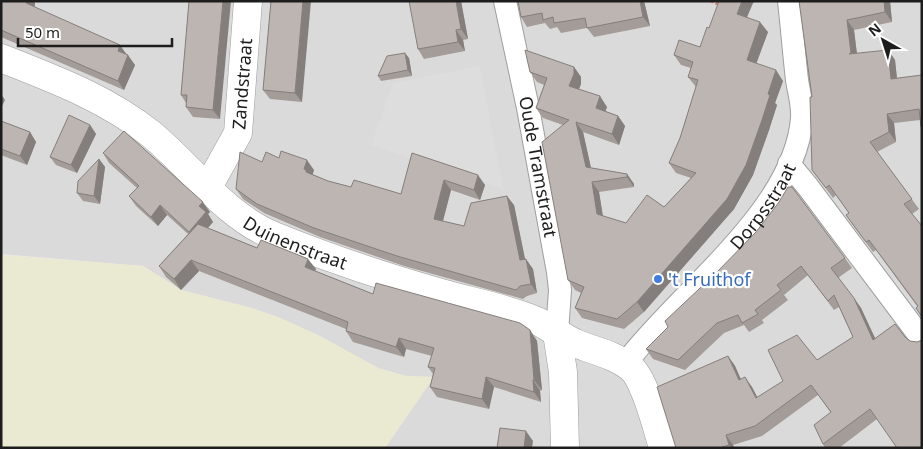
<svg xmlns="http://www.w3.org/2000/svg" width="923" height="449" viewBox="0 0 923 449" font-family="'Noto Sans',sans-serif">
	<rect width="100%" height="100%" fill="#ede9e4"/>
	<polygon fill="#dbdada" points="1,1 922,1 922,448 385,448 434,377 406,376 378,368 318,335 280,318 252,308 181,290 143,266 1,254"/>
	<polygon fill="#eae9d1" points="1,255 143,266 181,290 252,308 280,318 318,335 378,368 406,376 434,377 385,448 1,448"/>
	<polygon fill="#ddd" points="480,66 503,189 371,145 393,83"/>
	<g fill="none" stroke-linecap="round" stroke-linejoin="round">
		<g stroke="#9e9e9e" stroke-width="24">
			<g id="minor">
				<path id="s1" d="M 505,1 L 528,108 L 558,272 L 560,290 L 557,333"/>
				<polyline points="789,164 808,187 922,339"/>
				<path id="s2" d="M 625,364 C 678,293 795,211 802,118 C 803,106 799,93 797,80 C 794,54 792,28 789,1"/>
			</g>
		</g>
		<g stroke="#9e9e9e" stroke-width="29">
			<g id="tertiary">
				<path id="s3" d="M 1,58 C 54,79 106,98 151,134 C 191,167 225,216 274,236 C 328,258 385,277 441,293 C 472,302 507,308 537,321 C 550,327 562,337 575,343 C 594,351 613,354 630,367 C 645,379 657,428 663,448"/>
				<path id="s4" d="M 208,187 L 238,133 L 248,1"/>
				<polyline points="557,333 563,372 565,448"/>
			</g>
		</g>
		<polyline stroke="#e97b79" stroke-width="3" stroke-dasharray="2.5 2.5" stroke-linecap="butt" points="711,1 722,6"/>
		<use href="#minor" stroke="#fff" stroke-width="22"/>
		<use href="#tertiary" stroke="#fff" stroke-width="28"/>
	</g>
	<g fill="#a39c98">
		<polygon points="1,1 34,1 35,4 34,7 127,55 135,65 124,90 1,37"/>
		<polygon points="189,1 220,119 193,117 186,107 186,103 181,95"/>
		<polygon points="271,1 302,102 270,99 263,90"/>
		<polygon points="461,1 468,39 463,40 465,51 424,59 418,49"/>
		<polygon points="518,1 644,1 650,26 594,37 587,28 561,33 557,27 550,29 545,23 527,27 521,17"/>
		<polygon points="799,1 890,1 892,22 854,30 857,54 888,50 895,60 897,78 922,75 922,128 921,127 920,120 894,123 896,142 877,152 919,209 912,214 917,306 876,250 873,252 853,225 846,215 849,213 836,195 833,198 812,170 812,97"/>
		<polygon points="747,17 768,32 756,63 783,81 775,103 777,105 769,130 753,175 734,209 644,312 624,329 582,318 575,308 581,293 575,290 568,280 563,125 543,118 536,108 544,85 537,82 530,72 574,67 581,77 581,84 579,89 607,107 605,111 618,116 625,126 619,145 583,132 591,168 627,174 634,184 634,187 599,192 603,216 626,223 664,207 691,178 676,173 669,163 680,138 696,87 688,77 691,68 681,65 674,55 700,47 709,28"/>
		<polygon points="409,58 412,76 381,81 378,76"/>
		<polygon points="1,121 30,132 36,142 27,165 1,155"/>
		<polygon points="90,125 96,134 77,173 56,165 50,157"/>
		<polygon points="103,153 210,212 208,214 213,222 208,228 257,248 316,269 315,271 373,294 530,330 537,341 542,390 540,391 541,402 494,387 489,409 437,397 430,387 433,374 428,367 432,356 406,349 404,357 353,342 346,331 346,329 199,271 181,290 166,277 159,266 188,234 167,215 158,226 136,206 129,196 137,188 109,163"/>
		<polygon points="412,153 485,185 480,200 451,190 443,221 464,226 514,205 525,259 533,269 537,293 527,296 523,299 404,266 320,237 264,213 243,199 236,189 262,162 314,170 312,174 328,181 351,187 401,194"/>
		<polygon points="99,159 105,167 100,204 83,201 77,193"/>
		<polygon points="845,258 852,268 838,278 861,308 875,338 905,337 910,341 917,342 877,419 839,448 825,448 823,444 831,413 818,395 762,436 733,445 734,448 676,448 728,356 735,366 741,379 752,387 757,398 853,337 839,307 834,310 808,275 784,295 788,300 762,320 764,323 749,332 744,325 724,333 685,370 653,359 646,349 668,327 716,273"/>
	</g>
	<g fill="#847f7c">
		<polygon points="26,1 34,1 35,4 33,13 26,3"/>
		<polygon points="223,1 231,1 220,119 213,110"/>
		<polygon points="303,1 311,1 302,102 295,93"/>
		<polygon points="456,1 461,1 468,39 461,29"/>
		<polygon points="640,1 644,1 650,26 643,17"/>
		<polygon points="742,1 754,1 744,24 737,14"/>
		<polygon points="884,1 890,1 892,22 885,12"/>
		<polygon points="847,20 854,30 858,63 851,53"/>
		<polygon points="760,22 768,32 754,70 747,60"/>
		<polygon points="456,30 463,40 465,51 458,42"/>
		<polygon points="120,45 127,55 118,51"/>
		<polygon points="888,50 895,60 898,89 891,79"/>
		<polygon points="405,53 409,58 412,76 408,70"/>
		<polygon points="128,55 135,65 124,90 118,81"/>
		<polygon points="574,67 581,77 581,84 576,96 569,86"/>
		<polygon points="776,70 783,81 775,103 777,105 769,130 753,175 734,209 644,312 637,302 768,94"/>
		<polygon points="1,94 5,100 1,108"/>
		<polygon points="600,96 607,107 603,118 596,108"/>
		<polygon points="887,114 894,123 896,142 889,132"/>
		<polygon points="618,116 625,126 619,145 612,134"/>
		<polygon points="576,122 583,132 593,177 586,167"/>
		<polygon points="90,125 96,134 77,173 71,165"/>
		<polygon points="30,132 36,142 27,165 20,156"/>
		<polygon points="99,159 105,167 100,204 94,196"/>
		<polygon points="307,160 314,170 312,177 304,169"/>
		<polygon points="627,174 634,184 634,187 627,177"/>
		<polygon points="478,175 485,185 480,200 474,190"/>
		<polygon points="444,180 451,190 441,228 434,219"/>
		<polygon points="592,182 599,192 604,224 597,214"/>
		<polygon points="507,196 514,205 527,269 520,260"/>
		<polygon points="203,202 210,212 208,214 213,222 196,241 189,232 199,206"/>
		<polygon points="160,205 167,215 158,226 151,217"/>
		<polygon points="308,259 316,269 312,278 305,267"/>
		<polygon points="526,259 533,269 537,293 531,284"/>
		<polygon points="191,260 199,271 181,290 174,279"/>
		<polygon points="854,298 861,308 880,349 873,340"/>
		<polygon points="530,330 537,341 542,390 534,380"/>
		<polygon points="399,338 406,349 404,357 396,347"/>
		<polygon points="728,356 735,366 745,390 739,380"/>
		<polygon points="486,377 494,387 489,409 482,399"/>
		<polygon points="745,377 752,387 763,408 756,398"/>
		<polygon points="533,380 540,391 541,402 534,392"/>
		<polygon points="526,431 533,441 532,448 524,448"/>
		<polygon points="726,435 733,445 734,448 731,448 729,445"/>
	</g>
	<g fill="#bdb5b1" stroke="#847f7c">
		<polygon points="1,1 26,1 26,3 120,45 118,51 128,55 118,81 1,30"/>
		<polygon points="189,1 223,1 213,110 186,107 187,95 181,95"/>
		<polygon points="271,1 303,1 295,93 263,90"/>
		<polygon points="409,1 456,1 461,29 456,30 458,42 418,49"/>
		<polygon points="518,1 640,1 643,17 587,28 585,18 554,23 553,17 543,20 542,13 521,17"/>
		<polygon points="719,1 742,1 737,14 760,22 747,60 776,70 768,94 770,95 762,120 746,165 727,199 637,302 617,319 575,308 584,287 568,280 542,142 569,120 536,108 547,78 530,72 525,50 574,67 574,74 569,86 600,96 596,108 618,116 612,134 576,122 586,167 627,174 627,177 592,182 597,214 626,223 647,195 664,207 696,173 669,163 680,138 698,80 688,77 693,62 674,55 679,40 700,47 707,27 709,28"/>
		<polygon points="799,1 884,1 885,12 847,20 851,53 849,54 888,50 891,79 922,75 922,127 921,127 919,109 887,114 889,132 870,142 912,199 904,204 922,226 922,317 916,308 918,306 869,240 866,242 846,215 849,213 829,185 826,188 812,170 810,97 812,97"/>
		<polygon points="405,53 408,70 378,76 387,56"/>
		<polygon points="69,115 90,125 71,165 50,157"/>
		<polygon points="1,121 30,132 20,156 1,149"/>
		<polygon points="124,131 203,202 199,206 206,212 189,232 160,205 151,217 129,196 139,186 103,153"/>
		<polygon points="281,151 307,160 304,169 306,170 306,172 328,181 351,187 354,180 401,194 412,153 478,175 474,190 444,180 434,219 464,226 471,203 507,196 520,260 526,259 531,284 520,286 516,290 397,256 314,228 257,204 236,189 240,152 262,162 266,152 279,158"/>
		<polygon points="99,159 94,196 77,193 78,181"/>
		<polygon points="788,187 792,187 845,258 831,268 854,298 873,340 895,324 905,337 910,341 917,342 922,340 922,448 897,448 870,409 823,444 814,425 831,412 811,385 755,426 726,435 729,445 719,448 676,448 657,387 728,356 739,380 745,377 756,398 783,381 768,350 797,335 817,360 853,337 834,295 828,301 801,266 777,285 781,290 755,310 758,314 742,323 738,315 717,323 678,360 646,349 668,327 665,321 716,273 756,232 779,202"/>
		<polygon points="198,224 257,248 261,240 296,254 308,259 305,267 373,294 376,283 520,323 530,330 534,380 533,380 534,392 486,377 482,399 430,387 435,368 428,367 434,348 399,338 396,347 346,331 348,322 191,260 174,279 159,266"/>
		<polygon points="500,428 526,431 524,448 497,448"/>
	</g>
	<circle fill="#3f7fe0" stroke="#fff" stroke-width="2" cx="658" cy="279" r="5"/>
	<g text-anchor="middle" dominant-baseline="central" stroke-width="4.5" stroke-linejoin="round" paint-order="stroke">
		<g font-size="18" fill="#1d1d1d" stroke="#fff">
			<text stroke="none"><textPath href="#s4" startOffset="111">Zandstraat</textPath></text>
			<text stroke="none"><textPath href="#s1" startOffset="169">Oude Tramstraat</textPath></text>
			<text stroke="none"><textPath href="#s2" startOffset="210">Dorpsstraat</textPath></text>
			<text stroke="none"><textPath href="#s3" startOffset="352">Duinenstraat</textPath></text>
		</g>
		<g font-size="18" fill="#366cbe" stroke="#fff" text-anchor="start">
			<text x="668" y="279">'t Fruithof</text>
		</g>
	</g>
	<rect width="923" height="449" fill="none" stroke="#1d1d1d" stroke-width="5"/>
	<g transform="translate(883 40) rotate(321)" stroke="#ffffff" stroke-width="4" paint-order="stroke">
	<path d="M0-4L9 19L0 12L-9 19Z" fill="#1d1d1d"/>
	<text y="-8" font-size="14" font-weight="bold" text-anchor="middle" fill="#1d1d1d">N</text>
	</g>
	<path d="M18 38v8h154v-8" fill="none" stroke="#1d1d1d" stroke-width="2.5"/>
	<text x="25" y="38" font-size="15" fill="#1d1d1d" stroke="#ffffff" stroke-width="4" paint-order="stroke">50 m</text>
</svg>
